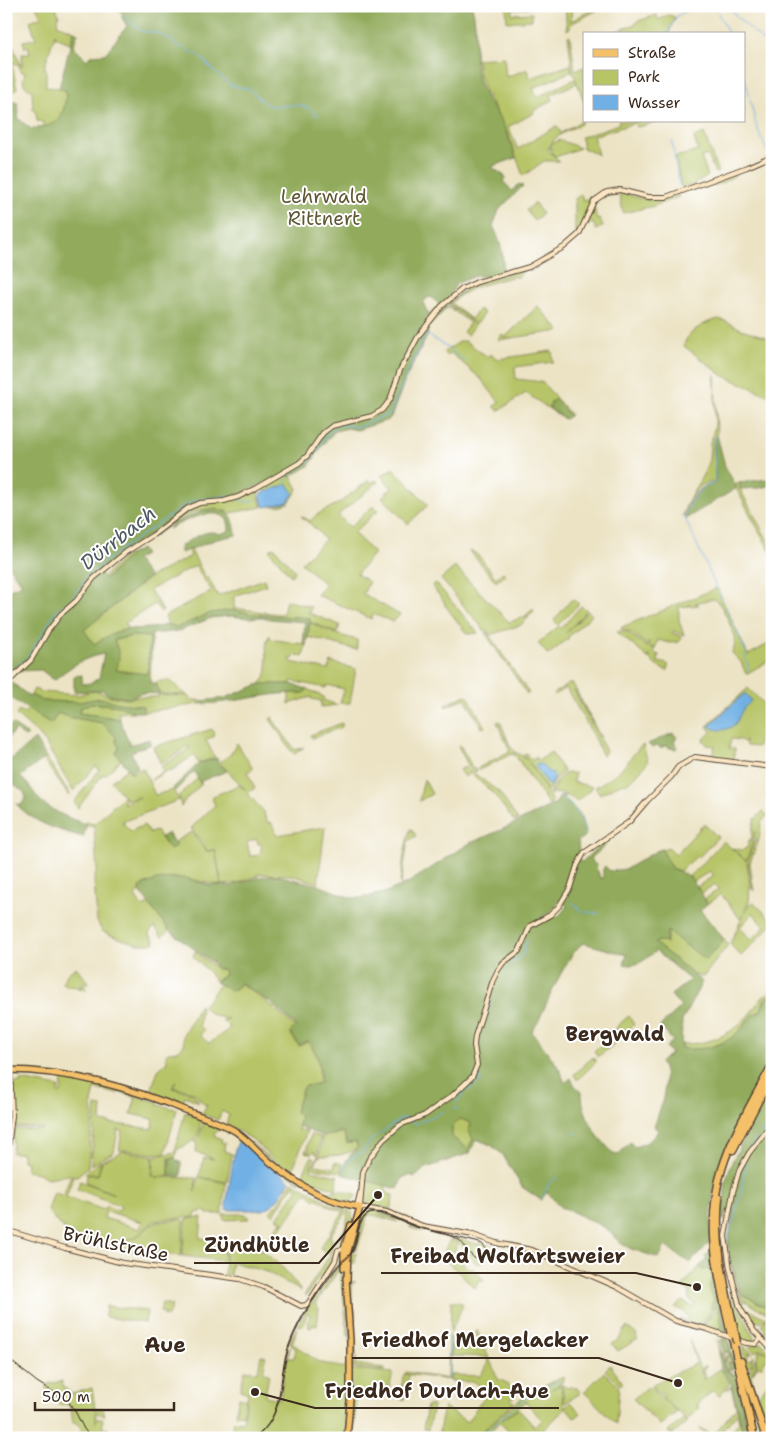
<svg xmlns="http://www.w3.org/2000/svg" width="778" height="1444" viewBox="0 0 778 1444" font-family="'Shantell Sans',sans-serif">
	<rect width="100%" height="100%" fill="#fff"/>
	<filter id="ink" filterUnits="userSpaceOnUse"><feTurbulence type="fractalNoise" baseFrequency=".02" numOctaves="2"/><feDisplacementMap in="SourceGraphic" scale="10" xChannelSelector="R" yChannelSelector="G"/><feConvolveMatrix kernelMatrix="1 2 1 2 8 2 1 2 1" color-interpolation-filters="sRGB"/></filter>
	<filter id="wash" filterUnits="userSpaceOnUse"><feTurbulence type="fractalNoise" baseFrequency=".0096" numOctaves="4" result="noise"/><feDisplacementMap in="SourceGraphic" scale="20" xChannelSelector="R" yChannelSelector="G"/><feGaussianBlur stdDeviation="1.12" result="paint"/><feColorMatrix in="noise" values="0 0 0 0 0 0 0 0 0 0 0 0 0 0 0 0 0 1.4 0 .05"/><feComposite in="paint" operator="in"/></filter>
	<g filter="url(#wash)">
		<rect width="100%" height="100%" fill="#ece3c4"/>
		<g fill="#b7c567" stroke="#797842" fill-rule="evenodd">
			<path d="M 36,6 L 55,6 L 59,15 L 57,24 L 74,31 L 70,43 L 55,37 L 55,34 L 44,68 L 46,68 L 46,87 L 59,88 L 66,90 C 65,110 64,121 43,128 L 43,122 L 37,121 L 36,113 L 33,110 L 32,90 L 26,87 C 22,82 23,79 25,73 L 21,72 L 19,65 L 13,63 L 10,54 L 17,89 L 14,92 L 6,92 L 6,43 L 7,46 L 10,46 L 6,36 L 9,36 L 21,66 L 22,66 L 22,54 L 30,54 L 28,45 L 25,48 L 23,41 L 36,39 L 30,21 L 41,17 Z"/>
			<polygon points="506,6 556,6 512,9 512,14 532,13 532,20 507,22"/>
			<polygon points="565,6 572,6 571,21 599,6 605,6 571,24 570,28 567,30"/>
			<polygon points="657,15 658,20 669,15 675,17 669,34 611,34 637,23 638,21"/>
			<polygon points="568,36 570,36 575,70 584,67 584,102 572,69"/>
			<path d="M 504,57 L 506,77 L 528,69 L 530,78 L 570,65 L 572,71 L 533,88 L 537,97 L 575,79 L 577,83 L 551,95 L 553,100 L 533,111 L 534,113 L 508,127 L 518,149 L 557,126 L 561,133 L 581,121 L 581,124 C 569,130 552,136 548,150 L 559,161 L 544,161 L 523,176 L 509,136 L 484,89 L 479,75 L 477,59 Z"/>
			<polygon points="618,121 664,121 637,127 635,123 593,136 598,155 583,148 581,137 619,124"/>
			<polygon points="704,133 718,172 715,173 708,155 701,157 708,176 693,185 681,187 675,157 698,151 694,137"/>
			<polygon points="560,140 580,148 556,157 552,153 550,148 553,143"/>
			<polygon points="735,174 736,175 722,183 705,187 704,185"/>
			<polygon points="619,192 650,201 642,197 656,200 679,195 679,197 654,206 623,213"/>
			<path d="M 581,194 L 583,200 L 598,195 C 586,205 586,223 575,234 L 575,199 Z"/>
			<polygon points="535,203 542,214 534,221 526,210"/>
			<polygon points="594,206 597,220 600,219 603,226 596,230 593,223 585,226"/>
			<path d="M 523,270 L 523,272 L 517,278 L 515,276 C 493,282 468,286 451,303 L 471,319 L 479,309 L 484,313 L 477,323 L 475,323 L 449,304 L 467,288 L 447,304 C 471,280 492,279 523,270 Z"/>
			<polygon points="448,306 458,311 475,325 467,335 463,332 470,323 449,307 447,309"/>
			<polygon points="538,306 560,331 498,340 502,334 505,337"/>
			<path d="M 719,319 L 725,321 L 741,329 L 772,339 L 772,397 L 722,375 L 684,346 C 686,332 707,321 719,319 Z"/>
			<polygon points="461,341 465,341 488,357 490,354 498,359 552,351 553,362 515,367 516,379 542,382 571,415 564,419 526,393 498,411 494,406 499,402 481,379 451,353 447,356 444,352"/>
			<path d="M 715,374 L 717,435 L 714,440 L 715,482 C 694,482 690,501 682,516 L 688,501 L 704,473 L 709,460 L 710,443 L 715,425 Z"/>
			<polygon points="393,468 428,505 408,524 382,497 392,488 381,476"/>
			<polygon points="285,475 291,476 298,489 289,503 279,506 263,506 260,496 266,492 264,489"/>
			<polygon points="369,480 371,483 376,480 378,482 338,515 350,527 373,506 378,510 354,533 374,553 357,574 369,582 363,594 400,615 393,622 373,614 371,619 317,595 325,584 301,563 325,540 317,530 301,516 310,521 316,515 339,503"/>
			<polygon points="742,482 739,485 740,489 772,548 772,555 736,488 736,484"/>
			<polygon points="253,491 257,492 262,507 231,513 215,508 196,511 177,520 149,539 194,506 242,497"/>
			<polygon points="274,547 295,571 291,576 269,550"/>
			<polygon points="188,550 191,550 205,577 207,576 218,596 264,579 266,585 234,596 234,608 279,614 283,613 286,600 311,607 309,613 340,625 337,633 310,622 310,618 252,614 232,610 211,613 178,627 168,625 165,616 212,591 198,571 196,565 150,590 163,611 161,612 155,604 125,623 128,629 113,633 94,644 84,630 150,577 191,556"/>
			<path d="M 470,551 C 479,552 489,570 496,578 L 503,572 L 505,575 L 496,582 Z"/>
			<polygon points="127,554 129,555 105,579 103,577"/>
			<polygon points="455,567 509,622 524,617 533,609 534,611 525,618 529,617 521,625 490,635 488,630 485,631 441,579"/>
			<polygon points="436,583 478,633 467,634 444,604 445,603 432,586"/>
			<path d="M 717,588 L 748,655 L 772,642 L 772,659 L 746,674 L 741,662 L 732,653 C 733,649 735,646 735,642 C 734,632 722,602 714,599 L 695,603 L 699,605 L 690,606 L 689,604 L 689,606 L 679,607 L 679,621 L 684,635 L 673,631 L 672,633 L 683,637 L 679,642 L 670,643 L 658,640 L 655,649 L 648,645 L 649,642 L 647,645 L 629,631 L 621,629 L 622,627 Z"/>
			<polygon points="572,599 579,604 558,625 554,620"/>
			<polygon points="581,606 587,610 566,633 588,611 592,615 568,637 569,638 548,655 538,643 559,626 561,628"/>
			<polygon points="310,623 336,634 357,640 357,650 309,637 307,641"/>
			<path d="M 621,631 L 627,632 L 646,646 L 646,647 L 647,646 L 655,650 L 654,653 L 659,655 L 658,662 L 668,664 L 668,671 C 659,668 650,663 649,655 L 649,659 L 617,632 Z"/>
			<polygon points="487,632 529,693 527,694 485,633"/>
			<path d="M 270,635 L 270,639 L 303,644 L 306,646 L 303,657 L 295,655 L 293,659 L 290,659 L 291,662 L 328,670 L 331,662 L 356,669 L 350,703 L 340,703 L 344,689 L 327,685 L 326,688 L 291,681 L 291,684 L 260,684 C 275,670 260,647 270,635 Z"/>
			<polygon points="134,636 150,637 147,675 115,671 114,640"/>
			<polygon points="168,680 169,680 187,695 160,694 156,682"/>
			<polygon points="572,682 601,738 574,690 606,751 603,756 587,724 566,688 555,695 554,693 569,684 571,684"/>
			<polygon points="748,688 772,712 772,735 767,731 760,740 757,747 746,746 745,741 743,742 741,740 731,739 729,748 735,749 733,760 713,758 715,746 707,745 703,740 711,732 707,726"/>
			<polygon points="34,689 42,692 78,695 88,692 98,691 109,696 129,699 134,697 158,697 158,695 189,696 190,700 199,700 200,704 143,712 143,706 118,703 100,698 80,702 43,701 31,695"/>
			<polygon points="307,689 324,697 323,700 338,705 321,707 321,701 312,699 311,697 289,704 289,693 304,693"/>
			<polygon points="465,695 468,696 485,727 482,728 465,698 446,707 445,705"/>
			<polygon points="91,703 119,706 135,712 118,713 120,720 115,718 79,713 80,708"/>
			<polygon points="28,709 51,723 58,713 68,717 102,723 116,737 116,741 119,748 116,753 121,760 105,775 103,774 78,808 74,802 99,770 96,766 73,791 43,739 16,715 19,711 24,713"/>
			<polygon points="273,717 272,718 295,750 304,747 295,754 292,752 270,719"/>
			<polygon points="500,721 510,746 516,752 479,770 478,768 510,751 497,722"/>
			<polygon points="342,723 342,727 312,738 310,735"/>
			<polygon points="212,729 215,736 206,740 215,758 198,763 194,755 171,771 169,770 151,780 163,771 161,767 190,748 189,746 161,764 153,747"/>
			<path d="M 237,743 L 253,769 L 247,772 L 255,788 L 247,793 L 265,813 L 264,814 L 268,823 L 271,822 L 277,835 L 325,827 L 318,883 L 291,875 L 258,874 L 258,876 L 238,883 L 222,885 L 215,849 L 208,851 L 206,849 L 191,828 L 215,805 L 211,797 L 239,785 L 246,790 L 219,762 L 230,755 ZM 257,839 L 258,844 L 262,844 L 260,855 L 250,856 L 247,842 Z"/>
			<polygon points="460,745 474,770 476,769 477,771 464,777 459,770 465,767 468,772 471,771 458,746"/>
			<path d="M 643,745 L 648,762 L 635,777 L 626,784 L 623,783 L 600,794 L 595,787 C 608,780 617,773 627,763 C 633,756 635,750 643,745 Z"/>
			<path d="M 551,752 L 564,772 C 554,777 551,785 552,795 L 549,793 L 551,792 L 549,789 L 547,790 C 540,781 536,769 529,762 L 546,790 L 552,802 L 549,805 L 515,755 L 513,755 L 518,753 L 528,761 L 523,755 L 526,753 L 532,761 L 535,757 L 538,761 Z"/>
			<polygon points="46,757 70,794 69,796 43,759"/>
			<path d="M 128,768 L 131,774 L 143,768 L 155,795 L 173,790 L 179,800 L 122,822 L 131,831 L 144,825 L 150,833 L 156,831 L 170,850 L 176,846 L 174,842 L 192,832 L 205,850 L 209,852 L 215,850 L 221,885 C 187,880 176,872 141,886 L 140,892 L 135,896 L 142,907 L 149,904 L 169,930 L 162,937 L 155,927 L 149,933 L 155,942 L 151,944 L 138,944 L 115,937 L 102,931 L 97,921 L 94,880 L 97,870 L 94,826 L 83,824 L 87,821 L 94,824 L 123,797 L 125,800 L 123,804 L 140,797 L 127,800 L 111,781 Z"/>
			<path d="M 567,773 L 575,773 L 573,782 L 593,787 L 577,801 L 562,793 L 556,794 L 554,792 C 554,783 558,777 567,773 Z"/>
			<polygon points="475,774 499,792 518,820 514,821 493,793 472,775"/>
			<polygon points="198,778 201,785 185,800 181,807 179,795"/>
			<polygon points="424,779 432,794 419,801"/>
			<polygon points="763,811 767,815 761,823 759,840 754,839 755,831 753,839 751,839 754,820"/>
			<polygon points="704,824 718,837 699,857 697,856 680,871 671,868 662,849 668,847 676,854"/>
			<path d="M 411,828 L 416,836 L 408,841 L 401,884 L 400,883 C 403,865 404,845 411,828 Z"/>
			<polygon points="749,840 753,840 747,860 744,859 747,862 750,886 749,902 741,920 721,894 707,904 705,899 719,889 715,884 702,893 697,887 713,876 710,871 693,882 689,876 706,860 723,841 744,859 732,848 742,850 747,848"/>
			<polygon points="754,841 758,841 750,863 754,891 752,889 748,861"/>
			<path d="M 754,902 L 772,921 L 772,925 L 741,956 L 730,944 L 747,907 ZM 753,913 L 765,927 L 751,940 L 740,927 Z"/>
			<polygon points="667,931 706,960 722,943 723,938 728,945 704,976 701,977 693,974 655,943 658,941 666,942 668,936"/>
			<polygon points="195,951 217,969 223,969 225,972 224,976 215,981 208,971 193,957"/>
			<polygon points="76,967 88,982 87,985 84,981 82,983 84,983 85,987 87,990 77,989 82,987 82,985 80,987 67,986 62,982 68,973"/>
			<path d="M 220,984 L 232,991 L 241,984 L 267,1002 L 295,1027 L 290,1033 L 299,1046 L 307,1042 C 319,1053 320,1067 319,1083 L 303,1087 L 295,1112 L 300,1116 L 298,1130 L 307,1131 L 291,1174 L 279,1165 L 252,1139 L 226,1124 L 229,1115 L 222,1111 L 218,1120 L 202,1114 L 207,1104 L 205,1105 L 193,1092 L 173,1087 L 176,1081 L 172,1088 L 192,1093 L 199,1102 L 185,1096 L 181,1106 L 150,1094 L 158,1070 L 167,1062 L 166,1054 L 168,1052 C 175,1052 180,1051 184,1045 L 183,1035 L 199,1006 L 201,1006 L 199,1025 L 204,1030 L 200,1035 L 207,1042 L 210,1043 L 230,1028 L 222,1020 L 228,1019 C 218,1017 209,1015 203,1006 Z"/>
			<path d="M 772,991 L 772,994 L 764,1000 L 761,1011 C 746,1017 750,1019 741,1029 C 727,1045 702,1052 682,1048 L 682,1044 C 708,1045 734,1034 750,1013 C 758,1004 761,996 772,991 Z"/>
			<polygon points="629,1016 634,1025 614,1039 610,1032 618,1027 618,1025"/>
			<polygon points="609,1036 614,1044 598,1057 594,1051"/>
			<polygon points="593,1057 596,1062 577,1080 574,1074"/>
			<polygon points="62,1076 96,1085 92,1103 93,1115 88,1167 77,1176 69,1175 47,1178 39,1173 26,1171 27,1162 22,1161 22,1153 12,1153 14,1129 42,1130 42,1128 14,1127 16,1106 17,1104 15,1103 14,1083 20,1083 21,1080 59,1087 58,1093 61,1093"/>
			<polygon points="97,1085 140,1096 141,1098 158,1102 158,1105 177,1109 165,1153 152,1154 128,1150 119,1150 122,1131 118,1130 114,1152 91,1165 96,1106 102,1107 101,1122 152,1129 154,1119 131,1114 136,1097 118,1092 117,1094 95,1089"/>
			<path d="M 185,1112 L 201,1118 C 200,1141 193,1141 175,1151 Z"/>
			<polygon points="461,1119 471,1123 469,1131 473,1139 468,1149 452,1137 452,1127 456,1121"/>
			<polygon points="205,1120 222,1127 214,1134 215,1137 222,1139 221,1142 225,1143 224,1151 232,1154 227,1182 199,1177 204,1158 214,1159 196,1152 197,1144 194,1142 198,1139"/>
			<path d="M 343,1132 L 347,1144 L 355,1142 L 358,1147 C 347,1156 333,1156 319,1156 L 315,1165 L 334,1168 L 335,1162 L 342,1164 L 340,1172 L 313,1168 L 311,1170 L 338,1176 L 336,1189 L 305,1179 L 305,1177 L 301,1183 L 271,1162 L 250,1142 L 279,1167 L 299,1181 L 312,1156 L 315,1158 L 310,1168 C 318,1162 322,1147 322,1136 L 334,1135 Z"/>
			<polygon points="311,1134 319,1137 319,1135 321,1137 317,1155 314,1151 311,1154 305,1152 306,1149 308,1152 310,1152 307,1147"/>
			<path d="M 123,1151 L 153,1156 L 152,1176 L 153,1177 L 154,1156 L 177,1152 L 175,1158 L 169,1158 L 169,1176 L 156,1177 L 196,1178 L 195,1192 L 198,1177 L 226,1183 L 222,1214 L 207,1214 L 205,1211 L 196,1213 L 195,1217 C 184,1218 163,1218 153,1222 C 146,1226 142,1234 135,1237 C 130,1239 123,1240 117,1241 C 87,1246 64,1235 48,1210 L 54,1192 L 63,1196 L 70,1177 L 73,1177 L 66,1197 L 104,1210 L 106,1206 L 119,1211 L 121,1206 L 77,1189 L 80,1181 L 114,1194 L 86,1182 L 87,1175 L 98,1175 L 102,1161 ZM 106,1211 L 142,1222 L 140,1229 L 104,1218 Z"/>
			<polygon points="101,1161 98,1174 86,1174 86,1172"/>
			<polygon points="364,1179 385,1185 387,1193 393,1195 392,1207 390,1209 382,1207 409,1218 406,1218 386,1209 364,1205 369,1204 363,1201"/>
			<path d="M 292,1181 L 322,1198 L 331,1205 L 349,1210 L 351,1213 L 352,1212 C 355,1224 343,1235 335,1243 L 333,1241 C 344,1236 347,1224 348,1213 L 347,1212 L 331,1234 L 330,1232 L 344,1211 L 330,1207 L 317,1198 L 315,1200 L 306,1193 L 285,1223 L 277,1218 L 298,1188 L 294,1185 L 273,1215 L 270,1212 L 280,1201 Z"/>
			<path d="M 337,1190 L 357,1194 L 356,1197 C 347,1208 331,1197 320,1192 L 331,1192 Z"/>
			<path d="M 367,1210 C 385,1210 400,1220 417,1226 C 430,1230 444,1230 456,1236 L 416,1226 L 379,1212 L 379,1214 L 391,1217 L 398,1222 L 373,1215 L 368,1215 L 357,1249 L 351,1249 L 351,1247 L 355,1248 L 362,1225 L 359,1222 L 357,1224 C 360,1216 360,1214 367,1210 Z"/>
			<polygon points="225,1214 246,1214 249,1219 224,1220 223,1215"/>
			<polygon points="202,1217 200,1238 224,1241 224,1261 182,1256 186,1220 188,1219"/>
			<polygon points="182,1219 184,1221 181,1256 127,1250 108,1245 108,1244 135,1238 151,1225 158,1222"/>
			<polygon points="281,1221 284,1224 265,1251 262,1249"/>
			<path d="M 410,1226 L 456,1239 L 460,1239 L 480,1245 L 481,1242 L 496,1247 C 471,1281 475,1253 456,1241 C 445,1234 427,1233 414,1229 L 410,1228 Z"/>
			<polygon points="330,1233 332,1244 331,1254 330,1255 320,1248"/>
			<polygon points="450,1240 458,1244 454,1252 468,1269 471,1267 484,1280 479,1281 475,1288 441,1256"/>
			<polygon points="226,1246 257,1246 284,1269 301,1291 267,1272 232,1262 230,1275 224,1275"/>
			<polygon points="724,1248 737,1304 754,1337 752,1342 741,1340 727,1275 723,1249"/>
			<path d="M 350,1251 L 356,1253 L 355,1263 L 350,1263 L 350,1282 L 355,1281 L 355,1283 L 352,1283 L 352,1308 L 355,1309 L 356,1364 L 385,1369 L 385,1371 L 351,1367 L 348,1274 ZM 353,1309 L 356,1361 L 354,1366 L 352,1365 L 352,1311 Z"/>
			<polygon points="342,1255 347,1302 348,1336 340,1270 338,1271 315,1304 319,1308 317,1325 313,1324 311,1328 308,1327 310,1314 307,1313 304,1325 299,1326 298,1324 310,1304 312,1304 340,1264 342,1268 339,1261"/>
			<polygon points="329,1256 332,1258 329,1262 331,1265 323,1277 320,1276 306,1296 305,1294"/>
			<path d="M 730,1262 C 734,1272 736,1282 739,1292 C 744,1308 752,1322 762,1334 L 762,1337 L 759,1336 L 741,1307 Z"/>
			<path d="M 700,1266 L 702,1270 L 706,1269 L 711,1271 L 713,1278 C 707,1287 713,1291 714,1300 L 710,1307 L 712,1309 L 704,1323 L 702,1322 L 703,1324 L 702,1326 L 681,1321 L 681,1319 L 688,1320 L 689,1317 L 685,1315 L 686,1313 L 675,1307 L 682,1301 L 694,1307 L 695,1304 L 688,1298 L 690,1292 L 682,1287 Z"/>
			<polygon points="741,1294 772,1310 768,1316 772,1311 772,1341 762,1325 767,1319 763,1321 753,1321 747,1309 766,1318 769,1314 743,1300"/>
			<polygon points="451,1301 462,1303 463,1305 450,1333"/>
			<polygon points="162,1303 172,1305 168,1316 164,1316 164,1313 160,1312"/>
			<polygon points="106,1306 147,1311 145,1323 105,1317"/>
			<path d="M 716,1306 C 720,1310 723,1323 721,1329 L 704,1325 Z"/>
			<polygon points="627,1327 637,1335 636,1337 638,1339 618,1351 612,1344 619,1339"/>
			<polygon points="296,1328 298,1328 292,1343 318,1362 349,1369 346,1438 235,1438 232,1433 234,1421 243,1422 248,1393 240,1390 245,1370 258,1372 261,1355 266,1357 263,1373 269,1374 265,1396 280,1399 284,1369 290,1347 288,1358 294,1358 296,1349 291,1345 290,1342"/>
			<polygon points="477,1330 498,1379 505,1382 516,1395 511,1399 514,1402 475,1438 446,1438 440,1434 439,1431 444,1407 467,1422 487,1393 475,1382 450,1381 451,1375 480,1376 488,1363 487,1357 451,1356 451,1345 482,1345 479,1338 474,1336"/>
			<polygon points="449,1335 451,1338 450,1380 405,1374 406,1372 448,1379"/>
			<polygon points="723,1337 728,1339 724,1339 722,1342 725,1350 728,1352 724,1353 725,1357 729,1356 727,1358 728,1362 731,1363 727,1365 734,1367 729,1342 735,1367 732,1370 728,1369 720,1340"/>
			<polygon points="717,1338 726,1369 736,1375 750,1438 735,1376 725,1369"/>
			<polygon points="689,1340 704,1380 705,1378 701,1369 705,1365 706,1367 703,1369 707,1378 720,1369 730,1383 719,1396 713,1390 698,1404 698,1409 687,1420 663,1398 662,1393 660,1394 651,1385 697,1363"/>
			<polygon points="761,1343 772,1352 772,1355 761,1349 754,1352 749,1347"/>
			<polygon points="742,1345 753,1354 749,1353 747,1359 751,1360 754,1356 751,1365 748,1367 746,1366"/>
			<polygon points="759,1351 764,1351 770,1354 761,1367 758,1366 752,1374 757,1366 757,1355"/>
			<polygon points="756,1358 756,1364 751,1376 767,1427 768,1436 748,1373"/>
			<polygon points="610,1365 623,1383 620,1385 605,1370"/>
			<polygon points="351,1369 393,1373 387,1397 357,1392 356,1390 354,1438 349,1438"/>
			<polygon points="604,1372 619,1387 616,1424 584,1392"/>
			<polygon points="404,1374 409,1375 404,1400 399,1398"/>
			<path d="M 563,1376 L 564,1378 L 561,1384 L 552,1389 L 561,1385 L 563,1403 L 565,1409 L 536,1437 L 531,1432 L 524,1438 L 514,1438 L 500,1422 L 482,1438 L 476,1438 L 520,1399 ZM 527,1401 L 526,1402 L 542,1420 L 535,1427 L 518,1409 L 502,1420 Z"/>
			<polygon points="772,1378 772,1431 771,1432 771,1427 769,1427 758,1396"/>
			<polygon points="62,1381 63,1386 72,1394 92,1388 95,1409 103,1409 105,1415 99,1414 96,1412 96,1422 97,1419 103,1419 102,1427 109,1428 108,1431 96,1429 95,1433 110,1436 109,1438 77,1438 77,1435 82,1430 77,1423 73,1423 71,1409 67,1404 58,1405 56,1395 46,1389 48,1384"/>
			<polygon points="562,1385 568,1388 571,1386 573,1389 576,1387 581,1393 564,1403"/>
			<polygon points="649,1386 677,1412 660,1425 633,1399"/>
			<polygon points="731,1386 734,1395 744,1438 726,1438 739,1422 737,1413 716,1438 714,1438 700,1429 700,1428 712,1436 736,1408 731,1387 726,1390"/>
			<polygon points="239,1397 246,1399 243,1415 235,1414"/>
			<polygon points="570,1402 581,1413 575,1418 565,1406"/>
			<polygon points="427,1405 433,1406 428,1430 423,1429"/>
			<polygon points="683,1419 688,1422 672,1435 668,1432"/>
		</g>
		<g fill="#91aa5c" stroke="#666a3d" fill-rule="evenodd">
			<path d="M 116,6 L 472,6 C 479,30 472,54 478,78 C 482,93 492,106 500,119 C 507,131 511,145 516,158 L 493,166 L 493,168 L 506,177 L 503,181 L 512,191 L 519,184 L 523,186 L 499,210 L 493,226 C 501,242 504,255 503,273 L 489,276 L 474,276 L 456,284 L 448,299 L 423,326 L 424,328 L 444,307 L 447,306 C 443,314 433,321 427,329 L 428,334 L 405,380 L 391,417 L 388,420 L 357,430 L 348,428 L 335,431 L 323,444 L 309,466 L 291,476 L 285,475 L 264,489 L 262,484 L 229,499 L 209,501 L 185,508 L 155,532 L 129,548 L 99,573 L 106,579 L 129,555 L 141,549 L 145,554 L 136,560 L 149,577 L 84,630 L 94,644 L 113,633 L 128,629 L 151,628 L 168,625 L 178,627 L 211,613 L 233,610 L 252,614 L 310,618 L 306,646 L 303,644 L 305,622 L 270,619 L 262,617 L 250,618 L 230,616 L 211,618 L 179,631 L 152,634 L 150,683 L 155,683 L 159,694 L 142,693 L 129,698 L 109,695 L 102,690 L 74,692 L 74,676 L 82,675 L 82,684 L 91,683 L 99,678 L 104,654 C 84,657 70,667 54,680 L 41,670 L 18,671 L 10,678 L 6,675 L 10,667 L 6,666 L 6,595 L 10,589 L 22,584 L 6,563 L 6,99 L 17,102 L 19,119 L 31,129 C 58,126 65,118 66,91 L 59,88 L 74,31 L 78,33 L 73,47 L 87,60 L 91,55 L 105,54 L 127,26 L 121,16 L 124,14 L 115,8 ZM 429,297 L 431,297 L 439,304 L 429,315 L 424,305 L 424,301 ZM 133,636 L 150,637 L 147,674 L 116,670 C 121,659 119,651 114,640 Z"/>
			<polygon points="555,399 570,416 565,419 549,408 551,402"/>
			<path d="M 717,435 L 725,466 L 737,488 L 685,519 L 684,516 C 692,499 694,488 715,483 L 714,440 Z"/>
			<path d="M 772,478 L 772,485 L 759,488 L 740,489 L 739,485 C 745,480 763,481 772,478 Z"/>
			<path d="M 204,510 C 229,509 233,512 236,535 L 217,539 L 181,553 L 179,550 L 181,549 L 180,546 C 191,540 207,527 220,534 L 229,531 C 229,527 229,524 227,520 C 216,504 181,523 168,529 L 173,524 Z"/>
			<polygon points="10,681 30,697 31,695 43,701 80,702 100,698 118,703 143,706 143,712 135,712 119,706 91,703 80,708 79,713 115,718 120,720 130,745 150,739 151,744 131,752 138,767 131,773 116,753 119,748 116,741 116,737 102,723 68,717 58,713 51,724 6,695 6,685"/>
			<path d="M 260,684 L 291,684 L 307,689 L 304,693 C 269,692 236,703 201,704 L 201,701 L 225,698 Z"/>
			<polygon points="12,724 28,735 25,737 15,730 6,741 6,726 10,727"/>
			<polygon points="673,733 677,737 674,741 677,746 676,749 669,748 668,745 660,748 658,745 652,748 648,744"/>
			<path d="M 35,739 L 46,757 L 20,777 C 30,784 33,793 41,801 C 46,808 78,823 87,824 L 83,837 C 56,829 37,825 16,804 L 21,805 L 26,798 L 24,792 L 6,779 L 6,753 L 12,759 Z"/>
			<polygon points="217,758 218,760 217,762 227,771 201,781 201,785 194,771 175,791 173,788 198,764"/>
			<path d="M 561,795 L 565,796 L 564,798 L 580,814 L 586,835 L 578,841 L 579,855 L 577,859 L 582,862 L 603,842 L 606,845 L 590,859 L 597,866 L 596,869 L 598,871 L 600,878 L 603,879 L 603,869 L 605,866 L 610,871 L 626,869 L 656,851 L 662,849 L 671,868 L 689,876 L 702,894 L 707,904 L 700,910 L 723,938 L 722,943 L 706,960 L 667,931 L 666,943 L 658,941 L 655,943 L 702,982 L 682,1021 L 681,1048 C 702,1052 728,1045 742,1028 C 750,1018 748,1017 761,1011 L 765,1000 L 772,995 L 772,1057 L 725,1150 L 713,1194 L 710,1225 L 710,1242 L 690,1263 L 665,1246 L 659,1258 L 631,1249 L 619,1242 L 606,1228 L 575,1213 L 560,1207 L 547,1192 L 541,1200 L 522,1187 L 503,1155 L 491,1145 L 476,1139 L 470,1153 L 426,1168 L 415,1177 L 409,1175 L 402,1178 L 398,1189 L 342,1174 C 343,1163 350,1154 358,1148 L 356,1142 L 347,1143 L 343,1131 C 322,1139 318,1134 298,1126 L 300,1116 L 295,1112 L 303,1087 L 320,1083 C 321,1065 318,1054 308,1041 L 299,1045 L 290,1032 L 296,1026 L 271,1003 L 241,983 L 232,991 L 219,984 L 218,984 L 215,982 L 224,976 L 225,972 L 223,969 L 217,969 L 213,963 L 169,930 L 140,892 L 141,886 L 156,880 L 171,878 L 186,878 L 209,885 L 231,886 L 261,877 L 276,875 L 318,885 L 351,898 L 361,898 L 384,893 L 408,883 L 470,843 L 501,830 L 556,803 ZM 560,900 L 567,906 L 560,915 L 543,921 L 542,917 L 555,908 ZM 583,943 L 627,955 L 624,964 C 637,968 647,958 656,951 L 690,980 L 671,995 L 681,1007 L 660,1026 L 673,1041 L 666,1047 L 671,1054 L 660,1062 C 671,1080 661,1108 654,1126 L 658,1131 C 651,1141 645,1144 634,1147 L 630,1142 L 618,1155 L 613,1154 C 609,1148 603,1142 598,1136 C 590,1124 581,1107 582,1092 L 575,1086 L 571,1078 L 565,1083 L 558,1066 L 532,1032 C 533,1028 536,1026 538,1022 C 547,1003 567,954 583,943 ZM 461,1119 L 471,1123 L 469,1131 L 473,1139 L 468,1149 L 452,1137 L 452,1127 L 456,1121 Z"/>
			<polygon points="168,833 176,846 170,850 161,837"/>
			<polygon points="772,1083 772,1310 741,1294 730,1260 728,1242 733,1211 727,1210 725,1218 723,1221 722,1218 726,1180 732,1162"/>
			<polygon points="170,1158 175,1158 177,1161 181,1162 181,1176 169,1176"/>
			<polygon points="711,1250 727,1334 704,1327 704,1325 720,1329 722,1325 718,1306 715,1306 713,1309 710,1307 714,1300 709,1286 713,1278 711,1271 706,1269 702,1270 700,1266 707,1259 705,1256"/>
			<polygon points="724,1339 728,1339 734,1367 732,1370 727,1365 731,1363 728,1352 725,1351 722,1342"/>
			<polygon points="718,1347 726,1370 735,1376 749,1438 745,1438 731,1382 721,1368"/>
		</g>
		<g fill="#71b0e4" stroke="#566d81">
			<polygon points="288,484 294,493 288,502 266,507 263,506 260,494"/>
			<path d="M 745,693 L 751,700 C 749,705 746,705 743,709 C 740,713 739,720 735,724 C 728,731 716,732 709,726 Z"/>
			<polygon points="541,764 547,771 552,773 555,778 550,787 547,784 535,765"/>
			<path d="M 241,1140 L 290,1181 C 282,1192 276,1206 263,1210 L 227,1210 L 226,1205 L 235,1149 L 238,1142 Z"/>
		</g>
		<g fill="none" stroke-linecap="round" stroke-linejoin="round">
			<g stroke="#71b0e4" stroke-width="1">
				<polyline points="112,6 115,8"/>
				<polyline points="714,6 729,34"/>
				<polyline points="729,6 735,15 772,49"/>
				<polyline points="124,16 141,31 157,33 171,40 174,44 198,55 216,73"/>
				<polyline points="667,34 677,16 696,6"/>
				<polyline points="217,74 230,85 249,89 268,106 299,105 310,109"/>
				<polyline points="744,77 750,96"/>
				<polyline points="750,99 756,125 767,151"/>
				<polyline points="312,110 318,116"/>
				<polyline points="672,141 679,185"/>
				<polyline points="449,349 466,362"/>
				<polyline points="339,426 347,425 357,427 390,414 406,376 426,335 428,335 448,348"/>
				<polyline points="715,482 714,441 716,436"/>
				<path d="M 715,483 C 697,488 692,500 684,516 L 746,652"/>
				<polyline points="285,484 289,474 312,459 326,436 335,427"/>
				<polyline points="238,499 247,502 256,500"/>
				<polyline points="173,513 192,501 226,496 230,497"/>
				<polyline points="745,654 749,671"/>
				<polyline points="8,677 12,670 24,661 31,652 56,610 68,603 88,576 113,555 172,514"/>
				<path d="M 560,797 C 577,807 581,817 586,835"/>
				<polyline points="572,902 581,911 599,914"/>
				<polyline points="511,963 522,956 527,939"/>
				<path d="M 478,1037 C 482,1027 491,1011 491,1001"/>
				<polyline points="455,1103 460,1098 465,1091 471,1089 481,1081 478,1069"/>
				<polyline points="454,1107 457,1110"/>
				<polyline points="6,1128 7,1128"/>
				<polyline points="6,1130 7,1129"/>
				<polyline points="574,1133 578,1133"/>
				<polyline points="749,1149 772,1118"/>
				<polyline points="342,1169 349,1159 363,1152 372,1139 402,1118 408,1119 416,1124 444,1111"/>
				<polyline points="546,1191 549,1183 558,1177"/>
				<polyline points="542,1198 545,1192"/>
				<polyline points="727,1242 741,1193 746,1163"/>
				<polyline points="710,1258 713,1255"/>
				<polyline points="449,1379 450,1336"/>
				<polyline points="478,1438 527,1397 560,1381"/>
			</g>
		</g>
	</g>
	<g filter="url(#ink)">
		<g fill="none" stroke-linecap="round" stroke-linejoin="round">
			<polyline stroke="#c9bea3" stroke-width="5" stroke-dasharray="5 2.5" stroke-linecap="butt" points="770,1437 772,1435"/>
			<g stroke="#564637" stroke-width="6">
				<g id="secondary">
					<polyline points="6,684 31,660 48,631 61,614 76,601 94,578 126,552 153,535 188,508 200,503 224,501 238,497 256,488 299,463 307,456 323,433 332,426 372,416 382,410 390,400 400,370 419,335 442,306 462,289 477,282 529,267 564,247 579,234 594,201 607,192 620,190 648,197 666,197 747,167 772,156"/>
					<polyline points="772,1124 749,1153 739,1171 733,1192 725,1236 730,1269 740,1308 754,1331 772,1350"/>
					<polyline points="6,1165 12,1116 10,1070"/>
					<polyline points="357,1206 360,1193"/>
					<polyline points="6,1230 65,1248 123,1263 240,1279 264,1287 301,1306 306,1305 309,1302 335,1261 338,1250 346,1249"/>
					<polyline points="760,1339 755,1344 746,1343 707,1329 676,1321 617,1287 532,1250 496,1243 473,1235 423,1226 387,1212 360,1207 363,1172 369,1159 383,1140 400,1125 425,1115 453,1095 472,1077 477,1065 474,1045 475,1036 493,980 498,970 503,963 519,951 530,926 550,915 559,906 570,888 577,866 584,853 629,822 647,801 671,777 678,767 695,757 772,767"/>
				</g>
			</g>
			<g stroke="#564637" stroke-width="8">
				<g id="primary">
					<path d="M 6,1070 C 70,1070 131,1088 190,1112 C 205,1118 222,1123 235,1131 C 248,1140 258,1152 270,1162 C 296,1184 326,1202 360,1207 L 348,1251 L 347,1280"/>
					<polyline points="344,1268 344,1249 351,1225"/>
					<polyline points="346,1278 350,1340 350,1400 347,1438"/>
				</g>
			</g>
			<g stroke="#564637" stroke-width="9">
				<g id="highway">
					<polyline points="733,1150 772,1075"/>
					<path d="M 719,1198 C 714,1246 726,1291 736,1337"/>
					<path d="M 731,1335 C 719,1280 704,1225 722,1169 C 733,1133 754,1099 772,1065"/>
					<polyline points="733,1341 754,1438"/>
					<polyline points="741,1361 766,1438"/>
				</g>
			</g>
			<use href="#secondary" stroke="#fbe6c4" stroke-width="4"/>
			<use href="#primary" stroke="#f4c16b" stroke-width="5"/>
			<use href="#highway" stroke="#f4c16b" stroke-width="6"/>
			<g stroke="#3b2a1e" stroke-width="1">
				<polyline points="6,1357 37,1382 68,1401 75,1411 84,1429 91,1438"/>
				<path d="M 254,1438 C 286,1416 277,1378 289,1345 C 298,1319 320,1286 338,1265 C 342,1260 349,1257 352,1251 C 358,1240 356,1216 371,1213 C 386,1209 404,1223 418,1227 C 438,1233 460,1238 480,1243 C 487,1246 491,1257 480,1259 C 471,1261 466,1245 459,1240 C 447,1232 429,1231 416,1227 C 405,1224 395,1217 384,1215 C 379,1213 374,1212 369,1214 C 357,1220 358,1241 353,1251 C 350,1258 342,1261 337,1268 C 319,1291 300,1317 290,1345 C 278,1377 287,1415 255,1438"/>
			</g>
			<g stroke="#564637" stroke-width="9" stroke-linecap="butt">
				<polyline id="highway-bridge" points="736,1337 737,1343"/>
			</g>
			<use href="#highway-bridge" stroke="#f4c16b" stroke-width="6"/>
		</g>
	</g>
	<g text-anchor="middle" dominant-baseline="central" stroke-width="4" stroke-linejoin="round" paint-order="stroke">
		<g font-size="19" fill="#605834" stroke="#fff">
			<text x="324" y="196">Lehrwald<tspan x="324" dy="22">Rittnert</tspan></text>
		</g>
		<g font-size="19" fill="#3b2a1e" stroke="#fff">
			<text transform="translate(116 1244) rotate(12)">Brühlstraße</text>
		</g>
		<g font-size="20" font-style="italic" fill="#4e5963" stroke="#fff">
			<text transform="translate(118 538) rotate(-38)">Dürrbach</text>
		</g>
		<g font-size="20" font-weight="bold" fill="#3b2a1e" stroke="#fff">
			<text x="615" y="1034">Bergwald</text>
		</g>
		<g font-size="21" font-weight="bold" fill="#3b2a1e" stroke="#fff">
			<text x="165" y="1345">Aue</text>
		</g>
	</g>
	<path fill="none" stroke="#3b2a1e" stroke-width="2" d="M378 1195L319 1263H194M697 1287L636 1273H381M678 1383L599 1358H352M255 1392L315 1408H559"/>
	<g fill="#3b2a1e" stroke="#fff" stroke-width="2">
		<circle cx="378" cy="1195" r="5"/>
		<circle cx="697" cy="1287" r="5"/>
		<circle cx="678" cy="1383" r="5"/>
		<circle cx="255" cy="1392" r="5"/>
	</g>
	<g font-size="20" text-anchor="middle" font-weight="bold" fill="#3b2a1e" stroke="#fff" stroke-width="4" stroke-linejoin="round" paint-order="stroke">
		<text x="257" y="1252">Zündhütle</text>
		<text x="508" y="1263">Freibad Wolfartsweier</text>
		<text x="475" y="1347">Friedhof Mergelacker</text>
		<text x="437" y="1398">Friedhof Durlach-Aue</text>
	</g>
	<rect width="778" height="1444" fill="none" stroke="#fff" stroke-width="25"/>
	<rect x="583" y="32" width="162" height="90" fill="#ffffff" stroke="#b1aaa5"/>
	<rect x="593" y="49" width="25" height="8" fill="#f4c16b" stroke="#b1aaa5"/>
	<text x="628" y="58" font-size="15" fill="#3b2a1e">Straße</text>
	<rect x="593" y="70" width="25" height="15" fill="#b7c567" stroke="#b1aaa5"/>
	<text x="628" y="82" font-size="15" fill="#3b2a1e">Park</text>
	<rect x="593" y="95" width="25" height="15" fill="#71b0e4" stroke="#b1aaa5"/>
	<text x="628" y="108" font-size="15" fill="#3b2a1e">Wasser</text>
	<path d="M35 1402v8h139v-8" fill="none" stroke="#3b2a1e" stroke-width="2.5"/>
	<text x="42" y="1402" font-size="15" fill="#3b2a1e" stroke="#ffffff" stroke-width="4" paint-order="stroke">500 m</text>
</svg>
